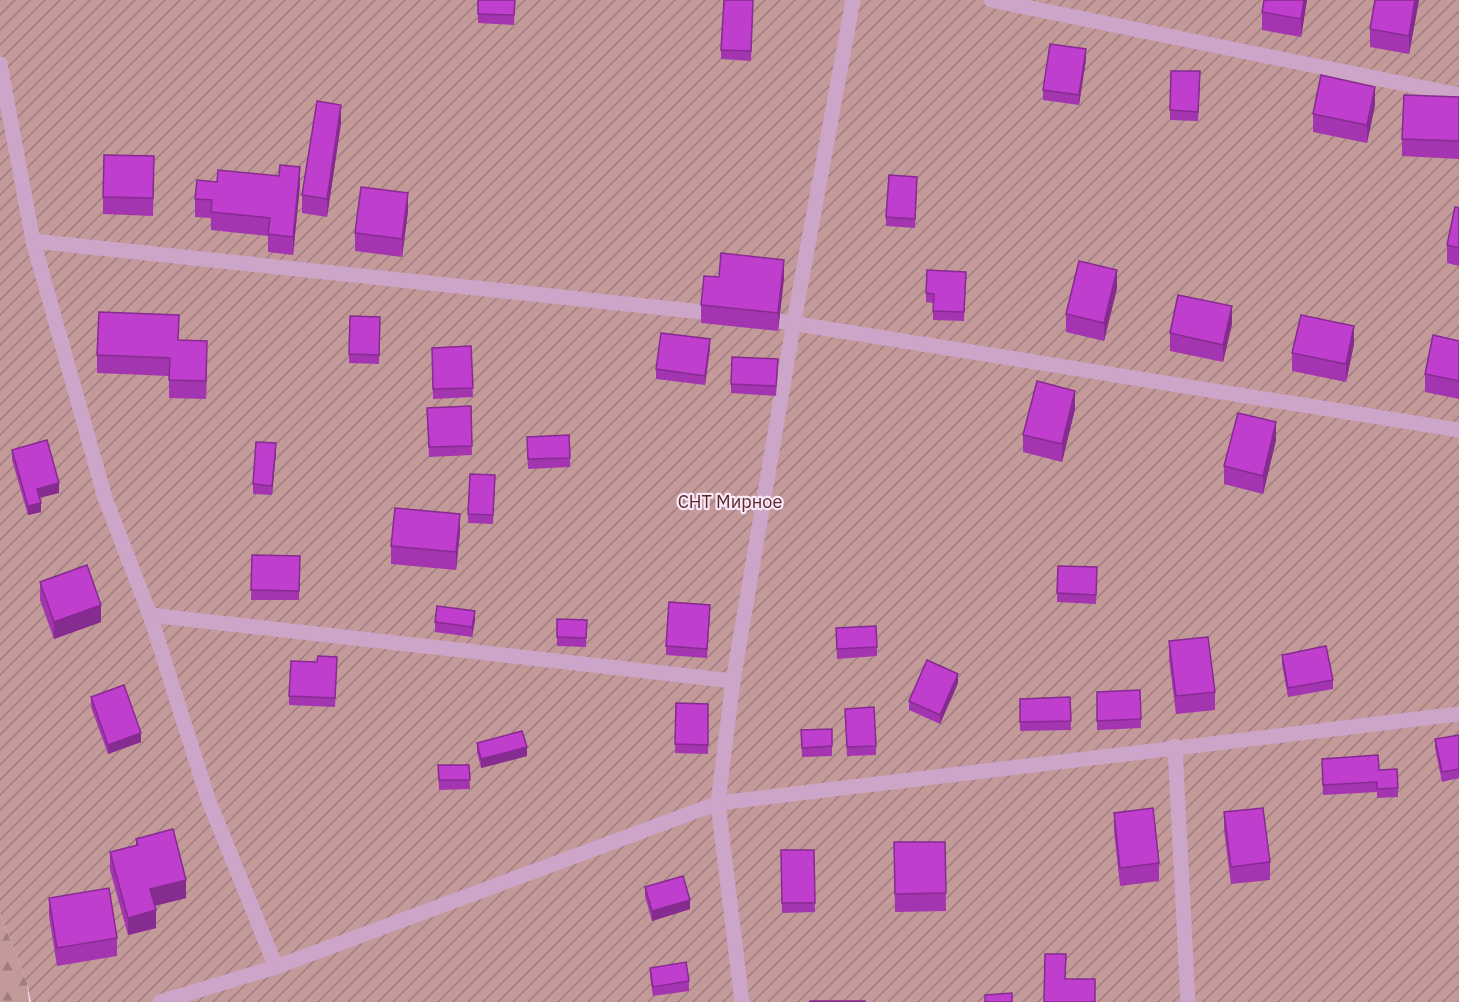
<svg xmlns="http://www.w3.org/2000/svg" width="1459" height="1002" viewBox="0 0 1459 1002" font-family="'IBM Plex Sans',sans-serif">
	<defs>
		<pattern id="forest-firs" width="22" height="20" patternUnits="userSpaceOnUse" patternTransform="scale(1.5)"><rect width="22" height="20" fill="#c3999a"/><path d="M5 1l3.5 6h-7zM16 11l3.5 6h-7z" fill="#9f7d7f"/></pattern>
		<pattern id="garden-furrows" width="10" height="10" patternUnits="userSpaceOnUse" patternTransform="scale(1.5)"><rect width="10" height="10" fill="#c3999a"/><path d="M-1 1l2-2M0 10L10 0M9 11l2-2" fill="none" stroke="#9f7d7f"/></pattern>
	</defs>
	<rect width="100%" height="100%" fill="#f3daef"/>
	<polygon fill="url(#forest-firs)" points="0,913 27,983 29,1002 0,1002"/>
	<polygon fill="url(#garden-furrows)" points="0,0 1459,0 1459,1002 31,1002 27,983 0,913"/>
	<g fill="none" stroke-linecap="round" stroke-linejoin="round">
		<g stroke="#cca5c8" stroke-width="15">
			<polyline points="991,0 1459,95"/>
			<polyline points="0,64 33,241 105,498 150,615 208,799 276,967"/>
			<polyline points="33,241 721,314"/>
			<polyline points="760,318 1459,430"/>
			<polyline points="150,615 733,681"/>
			<polyline points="1175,746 1188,1002"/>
		</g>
		<g stroke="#cca5c8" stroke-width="15">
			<polyline points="160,1002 276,967 718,803 1459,714"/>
			<polyline points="742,1002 718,803 733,681 794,321 853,0"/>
		</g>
	</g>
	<g fill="#a435b0">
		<polygon points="478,0 515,0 514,25 478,23"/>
		<polygon points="753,0 751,61 721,59 721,50"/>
		<polygon points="1264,0 1307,0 1301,37 1262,30 1262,12"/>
		<polygon points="1419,0 1409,54 1370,47 1370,29"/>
		<polygon points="1086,59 1079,105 1043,100 1043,90"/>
		<polygon points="1200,81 1198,121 1170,120 1170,110"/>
		<polygon points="1459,97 1459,159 1402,156 1402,139"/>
		<polygon points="1375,105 1367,143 1313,132 1313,114"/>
		<polygon points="341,123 327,217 302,213 302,195"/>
		<polygon points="154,174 153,216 103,214 103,197"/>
		<polygon points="217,182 300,185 293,255 268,252 268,236 211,230 211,218 195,217 195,199"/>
		<polygon points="917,186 915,228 886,226 886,217"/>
		<polygon points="1459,208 1459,266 1447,263 1447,245"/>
		<polygon points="408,211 402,257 355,251 355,233"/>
		<polygon points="966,272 964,321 933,320 933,303 926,302 926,293"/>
		<polygon points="719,277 784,278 778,331 701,323 701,305"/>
		<polygon points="1117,288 1104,341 1066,332 1066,314"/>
		<polygon points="350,316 380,317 379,364 349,363"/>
		<polygon points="1232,324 1223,362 1170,351 1170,333"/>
		<polygon points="179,340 207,359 206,399 169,398 169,376 97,373 97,355"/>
		<polygon points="1459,341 1459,399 1425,392 1425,374"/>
		<polygon points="1354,344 1346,382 1292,371 1292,353"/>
		<polygon points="471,346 473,397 433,399 432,348"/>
		<polygon points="710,348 705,385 656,379 656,369"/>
		<polygon points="778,368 776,396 731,393 731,384"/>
		<polygon points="471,406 472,455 429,457 427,408"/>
		<polygon points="1075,409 1062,462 1023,452 1023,435"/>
		<polygon points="527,437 570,458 570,467 528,469"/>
		<polygon points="1276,440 1263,494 1224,484 1224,466"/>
		<polygon points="12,450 59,493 39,498 41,512 28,515 12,460"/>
		<polygon points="276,452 272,495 253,494 253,484"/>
		<polygon points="495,475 493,524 468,523 468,514"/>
		<polygon points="460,532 456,570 391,564 391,546"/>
		<polygon points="252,555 300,556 299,600 251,600"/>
		<polygon points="1058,566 1097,567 1096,604 1057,602"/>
		<polygon points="40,582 101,622 54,639 40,600"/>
		<polygon points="710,614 707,658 666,655 666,646"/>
		<polygon points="557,619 587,620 586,647 557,646"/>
		<polygon points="475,620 472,637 435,632 435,622"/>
		<polygon points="836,628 877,647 877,656 837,659"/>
		<polygon points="1169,641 1215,692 1215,710 1176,714 1169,659"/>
		<polygon points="1282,655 1333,680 1333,689 1288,697 1282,664"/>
		<polygon points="337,666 335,707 289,705 289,696"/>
		<polygon points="958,683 940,724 909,710 909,701"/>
		<polygon points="1140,690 1141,728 1097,730 1097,692"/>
		<polygon points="91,697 141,742 108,754 91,707"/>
		<polygon points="1070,697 1071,730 1020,731 1020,699"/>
		<polygon points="676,703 708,704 708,754 675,753"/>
		<polygon points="845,709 876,746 876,755 847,756"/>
		<polygon points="832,729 832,756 802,757 801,730"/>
		<polygon points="1459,735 1459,778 1442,782 1435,748 1435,739"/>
		<polygon points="477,743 527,756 481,768 477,752"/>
		<polygon points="438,765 469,765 470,789 439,790"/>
		<polygon points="1322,768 1379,770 1398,788 1398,797 1377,798 1377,792 1323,795"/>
		<polygon points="1224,812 1270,862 1270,880 1231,884 1224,830"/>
		<polygon points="1114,813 1159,863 1159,881 1120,886 1114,831"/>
		<polygon points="136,839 186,898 154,906 156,928 128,935 110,870 110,852 136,845"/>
		<polygon points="894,842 945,842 946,911 895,912"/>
		<polygon points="781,850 814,850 815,912 782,913"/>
		<polygon points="645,887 690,909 652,921 645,896"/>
		<polygon points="49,898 117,938 117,956 57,966 49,916"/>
		<polygon points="650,968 689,981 689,991 653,996 650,977"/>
	</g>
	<g fill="#862b90">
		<polygon points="1304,0 1307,0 1301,37 1301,19"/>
		<polygon points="1415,0 1419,0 1409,54 1409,36"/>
		<polygon points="1086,49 1086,59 1079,105 1079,95"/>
		<polygon points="1375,87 1375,105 1367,143 1367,125"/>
		<polygon points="341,105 341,123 327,217 327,199"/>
		<polygon points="300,167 300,185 293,255 293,237"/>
		<polygon points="408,193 408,211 402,257 402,239"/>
		<polygon points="784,260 784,278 778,331 778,313"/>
		<polygon points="1117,270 1117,288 1104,341 1104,323"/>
		<polygon points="1232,306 1232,324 1223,362 1223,345"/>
		<polygon points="1354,326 1354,344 1346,382 1346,364"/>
		<polygon points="710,339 710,348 705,385 705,376"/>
		<polygon points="207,341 207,359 206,399 206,381"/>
		<polygon points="1075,391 1075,409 1062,462 1062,444"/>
		<polygon points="1276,422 1276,440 1263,494 1263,476"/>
		<polygon points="276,443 276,452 272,495 272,486"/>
		<polygon points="59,483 59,493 37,498 37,489"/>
		<polygon points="41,503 41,512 28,515 28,506"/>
		<polygon points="460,514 460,532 456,570 456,552"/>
		<polygon points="101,605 101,622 54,639 54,622"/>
		<polygon points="475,611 475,620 472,637 472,627"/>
		<polygon points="958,674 958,683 940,724 940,715"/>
		<polygon points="141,733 141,742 108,754 108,745"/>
		<polygon points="527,747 527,756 481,768 481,759"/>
		<polygon points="186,880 186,898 150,907 150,889"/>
		<polygon points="690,900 690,909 652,921 652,911"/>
		<polygon points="156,910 156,928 128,935 128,918"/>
	</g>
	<g fill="#bf3ecd" stroke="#862b90" stroke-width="1.5">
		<polygon points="478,0 515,0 514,15 478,14"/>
		<polygon points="724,0 753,0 751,51 721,50"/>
		<polygon points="1264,0 1304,0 1301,19 1262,12"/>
		<polygon points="1375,0 1415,0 1409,36 1370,29"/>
		<polygon points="1050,44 1086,49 1079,95 1043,90"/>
		<polygon points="1171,71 1200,71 1198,112 1170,110"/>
		<polygon points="1321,75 1375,87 1367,125 1313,114"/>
		<polygon points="1404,95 1459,97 1459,141 1402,139"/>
		<polygon points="317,101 341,105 327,199 302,195"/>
		<polygon points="104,155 154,156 153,198 103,197"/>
		<polygon points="280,165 300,167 293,237 268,234 270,218 211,212 212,200 195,199 197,180 217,182 218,170 279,176"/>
		<polygon points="889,175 917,177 915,219 886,217"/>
		<polygon points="361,187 408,193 402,239 355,233"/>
		<polygon points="1455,207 1459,208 1459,248 1447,245"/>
		<polygon points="721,253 784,260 778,313 701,305 704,276 719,277"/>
		<polygon points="1079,261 1117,270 1104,323 1066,314"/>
		<polygon points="927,270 966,272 964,312 933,311 934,294 926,293"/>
		<polygon points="1178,295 1232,306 1223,345 1170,333"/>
		<polygon points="99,312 179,315 178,340 207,341 206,381 169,380 170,358 97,355"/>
		<polygon points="1301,315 1354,326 1346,364 1292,353"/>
		<polygon points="350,316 380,317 379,355 349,354"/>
		<polygon points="661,333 710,339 705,376 656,369"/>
		<polygon points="1433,335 1459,341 1459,381 1425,374"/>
		<polygon points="471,346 473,388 433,389 432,348"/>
		<polygon points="732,357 778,359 776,386 731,384"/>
		<polygon points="1037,381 1075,391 1062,444 1023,435"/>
		<polygon points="471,406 472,446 429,447 427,408"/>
		<polygon points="1238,413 1276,422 1263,476 1224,466"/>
		<polygon points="569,435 570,458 528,459 527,437"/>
		<polygon points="47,440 59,483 37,489 41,503 28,506 12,450"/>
		<polygon points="256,442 276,443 272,486 253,484"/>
		<polygon points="470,474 495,475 493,515 468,514"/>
		<polygon points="395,508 460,514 456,552 391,546"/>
		<polygon points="252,555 300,556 299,591 251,590"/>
		<polygon points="87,565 101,605 54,622 40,582"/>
		<polygon points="1058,566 1097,567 1096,595 1057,593"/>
		<polygon points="669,602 710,605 707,649 666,646"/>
		<polygon points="437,606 475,611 472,627 435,622"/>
		<polygon points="557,619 587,620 586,638 557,637"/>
		<polygon points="876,626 877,647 837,649 836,628"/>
		<polygon points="1208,637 1215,692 1176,696 1169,641"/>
		<polygon points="1326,646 1333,680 1288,688 1282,655"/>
		<polygon points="318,656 337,657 335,698 289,696 291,661 317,662"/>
		<polygon points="927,660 958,674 940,715 909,701"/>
		<polygon points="124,685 141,733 108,745 91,697"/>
		<polygon points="1140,690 1141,719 1097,721 1097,692"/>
		<polygon points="1070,697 1071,721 1020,722 1020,699"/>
		<polygon points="676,703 708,704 708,745 675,744"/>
		<polygon points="874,707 876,746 847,747 845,709"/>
		<polygon points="832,729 832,746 802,748 801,730"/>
		<polygon points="522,731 527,747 481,759 477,743"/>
		<polygon points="1459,735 1459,769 1442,772 1435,739"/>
		<polygon points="1378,755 1379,770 1397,769 1398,788 1377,789 1377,782 1323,785 1322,759"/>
		<polygon points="438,765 469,765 470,780 439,780"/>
		<polygon points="1153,808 1159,863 1120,868 1114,813"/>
		<polygon points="1263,808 1270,862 1231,867 1224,812"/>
		<polygon points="173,829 186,880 150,889 156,910 128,918 110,852 138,845 136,839"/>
		<polygon points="894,842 945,842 946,893 895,894"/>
		<polygon points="781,850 814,850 815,903 782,903"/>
		<polygon points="683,876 690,900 652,911 645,887"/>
		<polygon points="109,888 117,938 57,948 49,898"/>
		<polygon points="1045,954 1066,954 1065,979 1095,979 1095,1002 1044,1002"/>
		<polygon points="686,962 689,981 653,987 650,968"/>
		<polygon points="1012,993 1012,1002 985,1002 985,995"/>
		<rect x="810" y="1001" width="55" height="1"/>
	</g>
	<g text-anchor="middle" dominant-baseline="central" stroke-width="4.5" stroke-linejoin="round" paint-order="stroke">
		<g font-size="18" fill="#572a29" stroke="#fbe7f7">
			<text x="730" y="501">СНТ Мирное</text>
		</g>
	</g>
</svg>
